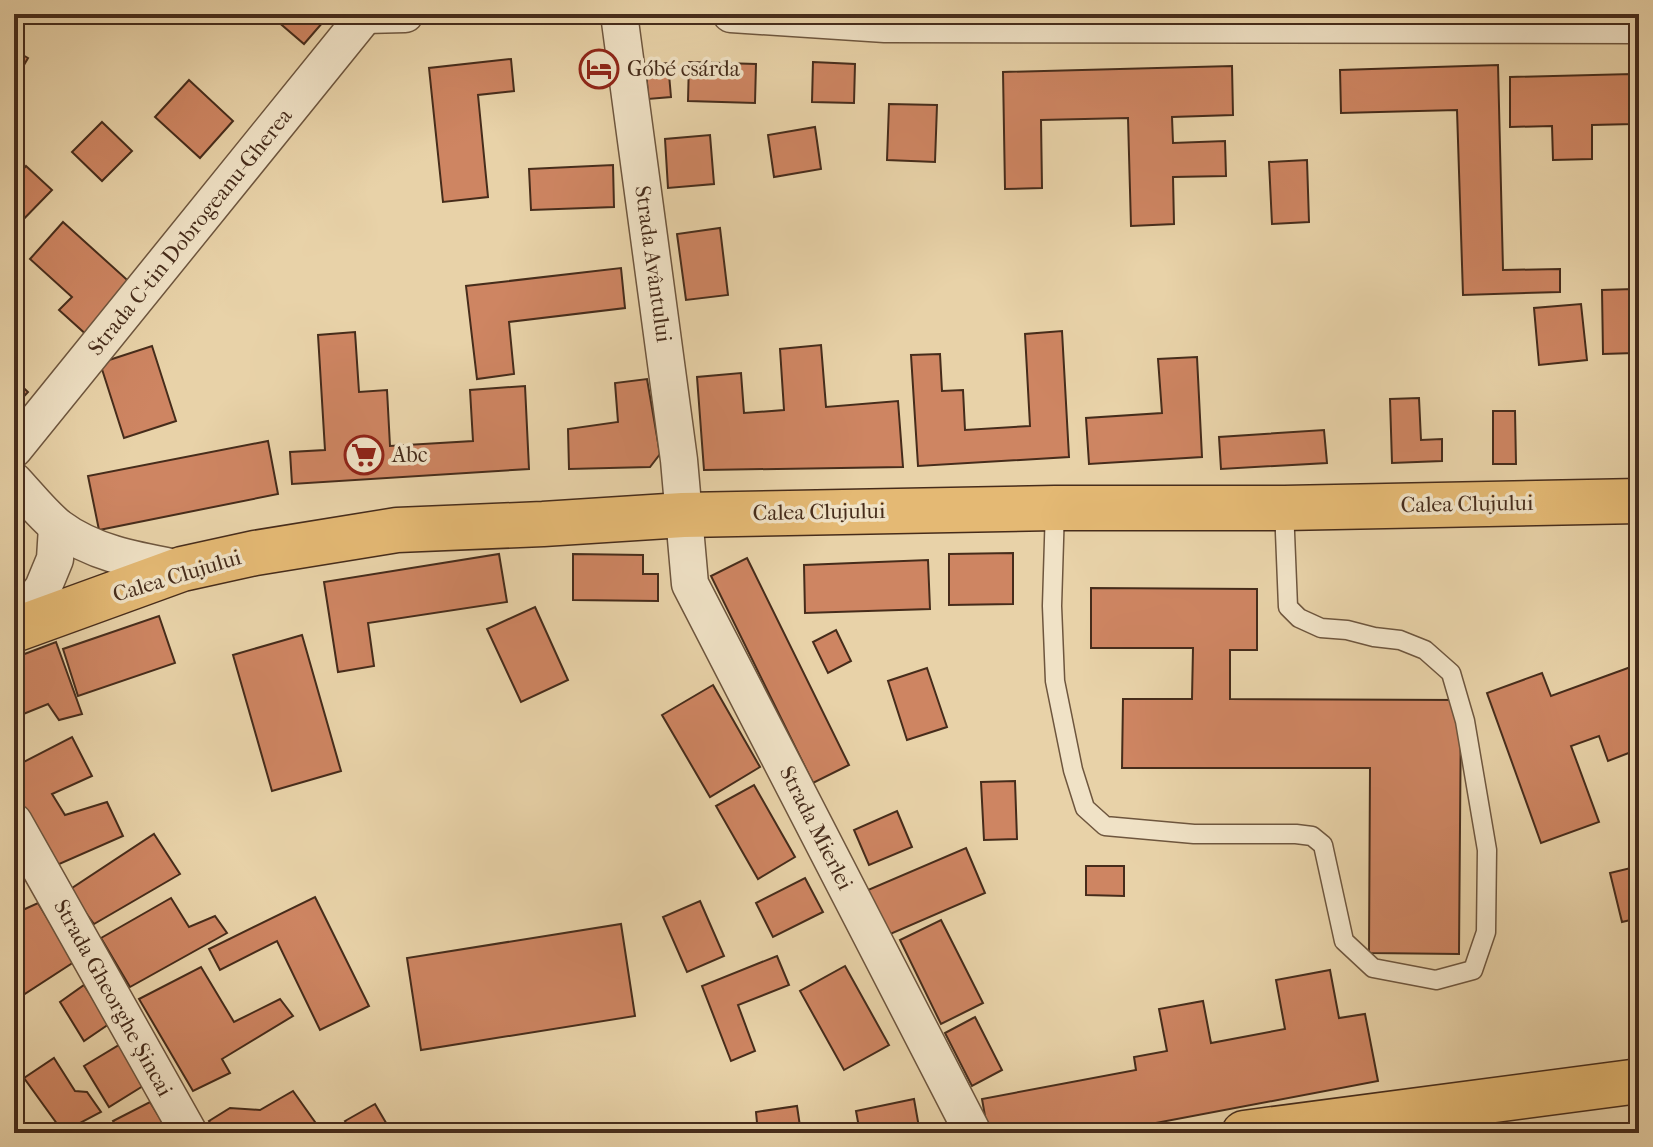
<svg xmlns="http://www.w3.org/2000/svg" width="1653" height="1147" viewBox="0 0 1653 1147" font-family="'IM FELL French Canon',serif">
	<rect width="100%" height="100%" fill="#e8d2a8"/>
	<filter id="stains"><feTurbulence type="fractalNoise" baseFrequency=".0025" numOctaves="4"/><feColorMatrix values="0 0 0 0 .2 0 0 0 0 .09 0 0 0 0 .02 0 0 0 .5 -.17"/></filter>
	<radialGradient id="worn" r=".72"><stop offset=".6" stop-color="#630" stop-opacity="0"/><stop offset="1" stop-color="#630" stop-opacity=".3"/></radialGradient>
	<g fill="#ce8562" stroke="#462c1b" stroke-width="2">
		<polygon points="269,14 330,14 304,44"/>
		<polygon points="14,50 28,58 14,82"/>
		<polygon points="511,59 514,91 478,95 488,197 443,202 429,68"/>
		<polygon points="689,62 756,64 755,103 688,101"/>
		<polygon points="813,62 855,64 854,103 812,102"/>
		<polygon points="668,63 671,97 648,99 646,65"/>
		<polygon points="1498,65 1503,270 1560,269 1560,292 1463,295 1457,110 1341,113 1340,70"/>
		<polygon points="1232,66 1233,115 1172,117 1173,143 1225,141 1226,176 1173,177 1174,224 1131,226 1128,118 1041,120 1042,188 1005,189 1003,72"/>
		<polygon points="1632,74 1633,124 1592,125 1592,159 1553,160 1552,126 1510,127 1510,77"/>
		<polygon points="189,80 233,121 200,158 155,117"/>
		<polygon points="889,104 937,105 935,162 887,160"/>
		<polygon points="102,122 132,151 102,181 72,152"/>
		<polygon points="815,127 821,169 774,177 768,135"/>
		<polygon points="710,135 714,184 668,188 665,139"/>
		<polygon points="1307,160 1309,222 1272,224 1269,162"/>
		<polygon points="613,165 614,207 531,210 529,169"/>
		<polygon points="26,166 52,190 14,229 14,179"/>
		<polygon points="63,222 135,287 89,337 59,310 72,297 30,259"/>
		<polygon points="720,228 728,295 686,300 677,234"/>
		<polygon points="621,268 625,308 509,322 514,374 477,379 466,286"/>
		<polygon points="1633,289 1634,353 1603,354 1602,290"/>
		<polygon points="1581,304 1587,360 1539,365 1534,308"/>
		<polygon points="1062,331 1069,457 918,466 911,355 940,354 942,391 963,390 965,430 1030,426 1025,334"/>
		<polygon points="355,332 359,392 387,390 390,446 473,441 470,390 525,386 529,469 292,484 290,452 325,450 318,335"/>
		<polygon points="821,345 826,407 898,401 903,467 704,470 697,377 741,373 744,413 784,410 780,349"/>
		<polygon points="152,346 176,421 124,438 100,363"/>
		<polygon points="1197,357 1202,457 1089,464 1086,418 1162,413 1158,359"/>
		<polygon points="14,379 28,392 14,407"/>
		<polygon points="647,379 660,454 650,467 569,469 568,429 618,422 615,383"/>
		<polygon points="1419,398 1421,440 1442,439 1442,461 1392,463 1390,399"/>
		<polygon points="1493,411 1515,411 1516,464 1493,464"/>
		<polygon points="1324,430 1327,463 1221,469 1219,437"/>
		<polygon points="268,441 278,494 99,530 88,476"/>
		<polygon points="1013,553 1013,604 949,605 949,554"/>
		<polygon points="499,554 507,602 368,623 374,666 338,672 324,582"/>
		<polygon points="573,554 643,555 643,574 658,574 658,601 573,600"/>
		<polygon points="747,558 849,765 813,783 711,576"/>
		<polygon points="928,560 930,609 805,613 804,565"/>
		<polygon points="1091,588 1257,589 1257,650 1230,650 1230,699 1461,700 1459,954 1369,953 1370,768 1122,768 1123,699 1192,699 1193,648 1091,648"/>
		<polygon points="535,607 568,680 521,702 487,629"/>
		<polygon points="159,616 175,663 78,696 63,649"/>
		<polygon points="836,630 851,661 828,673 813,642"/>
		<polygon points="302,635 341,771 272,791 233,655"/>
		<polygon points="56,642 82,714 59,720 48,704 16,717 14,714 14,658"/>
		<polygon points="1639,664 1639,721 1636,722 1639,730 1639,749 1608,761 1599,736 1571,746 1599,822 1541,843 1487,693 1542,673 1551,696"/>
		<polygon points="927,668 947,727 907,740 888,681"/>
		<polygon points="713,685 760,767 710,797 662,715"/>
		<polygon points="72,737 92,776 52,794 65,815 107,802 123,836 57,865 14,791 14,767"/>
		<polygon points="1015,781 1017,839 984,840 981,782"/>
		<polygon points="754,785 795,857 758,879 716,806"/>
		<polygon points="897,811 912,847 869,865 854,830"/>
		<polygon points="154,834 180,874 94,924 69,890"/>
		<polygon points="966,848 985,893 888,935 868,890"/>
		<polygon points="1086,866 1124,866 1124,896 1086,895"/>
		<polygon points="1639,866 1639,918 1622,922 1610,873"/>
		<polygon points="805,878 823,912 773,937 756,903"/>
		<polygon points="315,897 369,1006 320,1030 277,941 220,970 209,949"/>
		<polygon points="171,898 189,927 215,916 227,933 130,987 101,938"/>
		<polygon points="700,901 724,956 687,972 663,917"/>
		<polygon points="38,903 74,962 20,997 14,987 14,953 17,950 14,945 14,914"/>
		<polygon points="941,920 983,1003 941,1024 900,940"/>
		<polygon points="621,924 635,1016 421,1050 407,958"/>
		<polygon points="777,956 789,985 738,1005 755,1051 731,1061 702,986"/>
		<polygon points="845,966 889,1045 844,1070 800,991"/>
		<polygon points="201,967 234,1022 280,999 293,1016 222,1059 230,1073 193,1091 139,999"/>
		<polygon points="1330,970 1339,1018 1365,1014 1378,1081 1103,1133 988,1133 982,1099 1136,1070 1134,1057 1167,1051 1159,1009 1203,1001 1211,1043 1285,1029 1276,980"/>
		<polygon points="84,985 109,1024 84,1041 60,1002"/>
		<polygon points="975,1017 1002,1070 972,1086 945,1033"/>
		<polygon points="119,1045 143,1086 109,1107 84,1066"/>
		<polygon points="54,1058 75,1091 87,1092 101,1112 63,1132 24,1078"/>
		<polygon points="293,1091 315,1122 297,1133 217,1133 209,1121 230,1108 260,1110"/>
		<polygon points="914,1099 920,1133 860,1133 856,1111"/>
		<polygon points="150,1102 169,1133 120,1133 113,1121"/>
		<polygon points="375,1104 392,1133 352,1133 345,1121"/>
		<polygon points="797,1106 801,1133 758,1133 756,1112"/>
	</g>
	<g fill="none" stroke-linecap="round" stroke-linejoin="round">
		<g stroke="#6e563e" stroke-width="21">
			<polyline id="lane" points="1055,508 1052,606 1055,681 1073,770 1085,808 1105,826 1194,834 1296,834 1312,836 1323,845 1344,941 1373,968 1436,980 1473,970 1486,932 1487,850 1465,721 1451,673 1425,650 1400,640 1374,637 1347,630 1321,628 1299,618 1288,607 1284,508"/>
		</g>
		<g stroke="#6e563e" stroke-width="39">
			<g id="street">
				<polyline points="619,14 679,460 690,584 973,1133"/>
				<polyline points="731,14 885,24 1639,25"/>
				<polyline points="365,15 405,14"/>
				<polyline points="14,449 366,14"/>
				<path d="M 14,481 C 28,496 42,514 58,527 C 94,554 139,561 182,569"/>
				<polyline points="14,625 43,588 55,559 57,527"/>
				<polyline points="14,822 189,1133"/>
			</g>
		</g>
		<g stroke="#462c1b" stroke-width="47">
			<g id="primary">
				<polyline points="14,630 182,569 255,553 397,530 543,524 683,515 1055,508 1284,508 1639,501"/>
				<polyline points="1244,1133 1639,1081"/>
			</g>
		</g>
		<use href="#lane" stroke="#f0e2c6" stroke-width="18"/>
		<use href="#street" stroke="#f0e2c6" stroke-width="36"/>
		<use href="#primary" stroke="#e4b974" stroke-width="44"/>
	</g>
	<defs>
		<g id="hotel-ring" transform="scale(2)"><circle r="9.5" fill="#f0e2c6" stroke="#8f2418" stroke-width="1.5"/><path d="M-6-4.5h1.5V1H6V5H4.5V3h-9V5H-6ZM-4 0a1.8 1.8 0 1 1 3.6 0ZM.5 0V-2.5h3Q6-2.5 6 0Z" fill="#8f2418"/></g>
		<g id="supermarket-ring" transform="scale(2)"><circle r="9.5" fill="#f0e2c6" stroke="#8f2418" stroke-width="1.5"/><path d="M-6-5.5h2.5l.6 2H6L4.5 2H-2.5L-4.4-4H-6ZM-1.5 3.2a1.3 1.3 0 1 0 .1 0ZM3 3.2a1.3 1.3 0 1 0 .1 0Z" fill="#8f2418"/></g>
	</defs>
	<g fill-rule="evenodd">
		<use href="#hotel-ring" x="599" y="69"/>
		<use href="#supermarket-ring" x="364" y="455"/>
	</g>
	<g text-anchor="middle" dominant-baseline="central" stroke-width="7" stroke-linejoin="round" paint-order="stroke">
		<g font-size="22" fill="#462c1b" stroke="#f0e2c6" text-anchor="start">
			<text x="627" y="69">Góbé csárda</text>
			<text x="392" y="455">Abc</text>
		</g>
		<g font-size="22" fill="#462c1b" stroke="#f0e2c6">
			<text transform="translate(190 232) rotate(-51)">Strada C-tin Dobrogeanu-Gherea</text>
			<text transform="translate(653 264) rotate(82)">Strada Avântului</text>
			<text transform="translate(1467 504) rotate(-1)">Calea Clujului</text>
			<text transform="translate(819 512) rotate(-1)">Calea Clujului</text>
			<text transform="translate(177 576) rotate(-17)">Calea Clujului</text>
			<text transform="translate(816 828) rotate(63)">Strada Mierlei</text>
			<text transform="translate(113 998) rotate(61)">Strada Gheorghe Șincai</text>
		</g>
	</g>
	<rect width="1653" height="1147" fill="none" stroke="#e8d2a8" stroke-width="48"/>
	<rect x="16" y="16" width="1621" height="1115" fill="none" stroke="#462c1b" stroke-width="4"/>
	<rect x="24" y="24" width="1605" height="1099" fill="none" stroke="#462c1b" stroke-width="2"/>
	<rect width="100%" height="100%" filter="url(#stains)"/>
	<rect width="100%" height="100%" fill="url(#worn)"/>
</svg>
